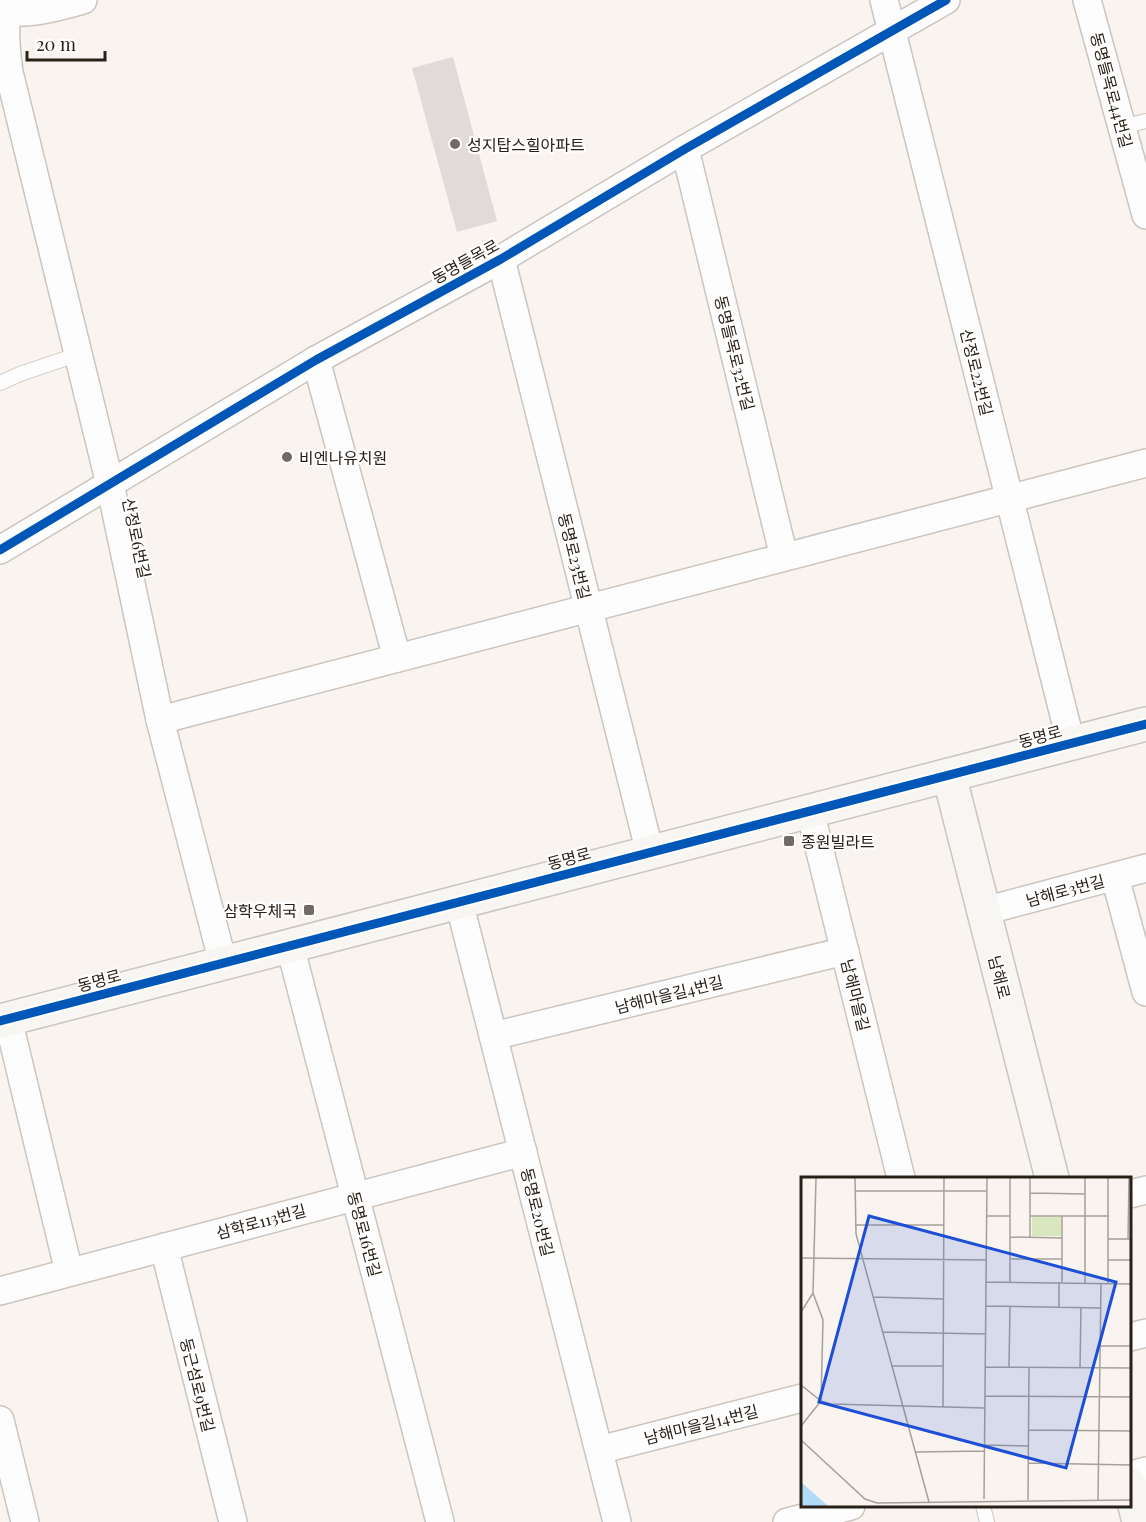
<svg xmlns="http://www.w3.org/2000/svg" width="1146" height="1522" viewBox="0 0 1146 1522" font-family="'Playfair Display','Noto Sans KR',serif">
	<rect width="100%" height="100%" fill="#f9f4ef"/>
	<polygon fill="#e2dad9" points="453,57 497,221 457,232 412,68"/>
	<g fill="none" stroke-linecap="round" stroke-linejoin="round">
		<g stroke="#cbc5be" stroke-width="16">
			<g id="lane">
				<polyline points="1122,127 1146,121"/>
				<polyline points="0,383 20,374 79,354"/>
				<polyline points="983,1506 987,1522"/>
			</g>
		</g>
		<g stroke="#cbc5be" stroke-width="30">
			<g id="street">
				<path d="M 12,0 C 2,21 6,49 9,72 L 110,484 L 160,720 L 223,963"/>
				<polyline points="884,0 1071,743"/>
				<polyline points="1087,0 1146,215"/>
				<path d="M 0,9 C 21,18 61,6 83,0"/>
				<polyline points="685,149 784,557"/>
				<polyline points="501,259 650,853"/>
				<polyline points="316,360 397,658"/>
				<polyline points="0,550 316,360 501,259 685,149 946,0"/>
				<polyline points="160,720 1146,463"/>
				<polyline points="810,811 901,1178"/>
				<polyline points="1115,877 1146,992"/>
				<polyline points="459,902 617,1522"/>
				<polyline points="984,911 1146,868"/>
				<polyline points="290,946 440,1522"/>
				<polyline points="8,1019 69,1272"/>
				<polyline points="493,1036 845,951"/>
				<polyline points="1130,1194 1146,1190"/>
				<polyline points="164,1247 233,1522"/>
				<polyline points="0,1291 523,1152"/>
				<polyline points="1130,1337 1146,1333"/>
				<polyline points="0,1420 25,1522"/>
				<polyline points="599,1450 802,1398"/>
				<polyline points="1130,1475 1146,1471"/>
				<polyline points="787,1522 851,1506"/>
			</g>
		</g>
		<g stroke="#cbc5be" stroke-width="36">
			<g id="secondary">
				<polyline points="949,775 1052,1178"/>
				<polyline points="0,1021 1146,724"/>
				<polyline points="1130,1485 1139,1522"/>
			</g>
		</g>
		<use href="#lane" stroke="#fefdfd" stroke-width="14"/>
		<use href="#street" stroke="#fefdfd" stroke-width="27"/>
		<use href="#secondary" stroke="#f8f6f3" stroke-width="33"/>
		<g stroke="#fff" stroke-width="13">
			<g id="cycleway">
				<polyline points="0,550 316,360 501,259 685,149 946,0"/>
				<polyline points="0,1021 1146,724"/>
			</g>
		</g>
		<use href="#cycleway" stroke="#0057b8" stroke-width="9"/>
	</g>
	<g fill="#726b63" stroke="#fff" stroke-width="2">
		<circle cx="455" cy="144" r="6"/>
		<circle cx="287" cy="457" r="6"/>
		<rect x="783" y="835" width="12" height="12" rx="3"/>
		<rect x="303" y="904" width="12" height="12" rx="3"/>
	</g>
	<g text-anchor="middle" dominant-baseline="central" stroke-width="4.5" stroke-linejoin="round" paint-order="stroke">
		<g font-size="16" fill="#292118" stroke="#fff">
			<text transform="translate(1112 90) rotate(75)">동명들목로44번길</text>
			<text transform="translate(465 261) rotate(-29)">동명들목로</text>
			<text transform="translate(735 353) rotate(76)">동명들목로32번길</text>
			<text transform="translate(977 372) rotate(76)">산정로22번길</text>
			<text transform="translate(137 538) rotate(78)">산정로6번길</text>
			<text transform="translate(575 556) rotate(76)">동명로23번길</text>
			<text transform="translate(1040 736) rotate(-15)">동명로</text>
			<text transform="translate(569 858) rotate(-15)">동명로</text>
			<text transform="translate(1065 890) rotate(-15)">남해로3번길</text>
			<text transform="translate(1000 977) rotate(76)">남해로</text>
			<text transform="translate(99 980) rotate(-15)">동명로</text>
			<text transform="translate(669 994) rotate(-14)">남해마을길4번길</text>
			<text transform="translate(856 995) rotate(76)">남해마을길</text>
			<text transform="translate(538 1212) rotate(76)">동명로20번길</text>
			<text transform="translate(261 1221) rotate(-15)">삼학로113번길</text>
			<text transform="translate(365 1234) rotate(75)">동명로16번길</text>
			<text transform="translate(198 1385) rotate(76)">둥근섬로9번길</text>
			<text transform="translate(701 1424) rotate(-14)">남해마을길14번길</text>
		</g>
		<g font-size="16" fill="#292118" stroke="#fff" text-anchor="start">
			<text x="467" y="144">성지탑스힐아파트</text>
			<text x="299" y="457">비엔나유치원</text>
			<text x="801" y="841">종원빌라트</text>
			<text x="297" y="910" text-anchor="end">삼학우체국</text>
		</g>
	</g>
	<g transform="translate(801 1177)">
		<rect width="330" height="330" fill="#f9f4ef"/>
		<path d="M 231,40 L 260,40 L 260,59 L 231,59 Z" fill="#d8e7be"/>
		<path d="M 0,305 L 27,329 L 0,329 Z" fill="#b2daf9"/>
		<path fill="none" stroke="#a6a099" stroke-width="1.5" d="M 54,1 L 55,57 L 128,325M 54,14 L 186,14M 229,16 L 284,17M 185,39 L 209,39M 229,39 L 307,39M 261,39 L 261,105M 54,48 L 143,48M 209,60 L 261,61M 229,61 L 229,1M 307,62 L 330,62M 327,62 L 328,1M 0,81 L 185,83M 209,82 L 261,82M 307,83 L 330,83M 185,105 L 330,107M 209,105 L 209,1M 258,105 L 258,130M 284,106 L 284,1M 307,106 L 307,1M 12,116 L 22,143 L 20,224M 72,120 L 142,122M 185,129 L 300,131M 0,135 L 12,116 L 15,1M 82,155 L 185,157M 299,169 L 330,169M 90,189 L 142,189M 184,190 L 330,191M 208,190 L 209,129M 279,191 L 280,130M 0,208 L 20,224 L 30,227 L 184,231M 184,219 L 330,220M 142,230 L 143,1M 0,249 L 20,224M 227,253 L 330,254M 0,263 L 64,322 L 76,326 L 330,323M 184,268 L 227,269M 114,275 L 184,274M 227,286 L 330,288M 183,322 L 186,1M 227,323 L 228,190M 297,323 L 300,106"/>
		<path fill="#1d4ed8" fill-opacity="0.15" stroke="#1d4ed8" stroke-width="3" d="M 68,39 L 315,105 L 265,291 L 18,225 Z"/>
		<rect width="330" height="330" fill="none" stroke="#292118" stroke-width="3"/>
	</g>
	<path d="M27 51v9h78v-9" fill="none" stroke="#292118" stroke-width="3"/>
	<text x="36" y="51" font-size="18" fill="#292118" stroke="#ffffff" stroke-width="4.5" paint-order="stroke">20 m</text>
</svg>
